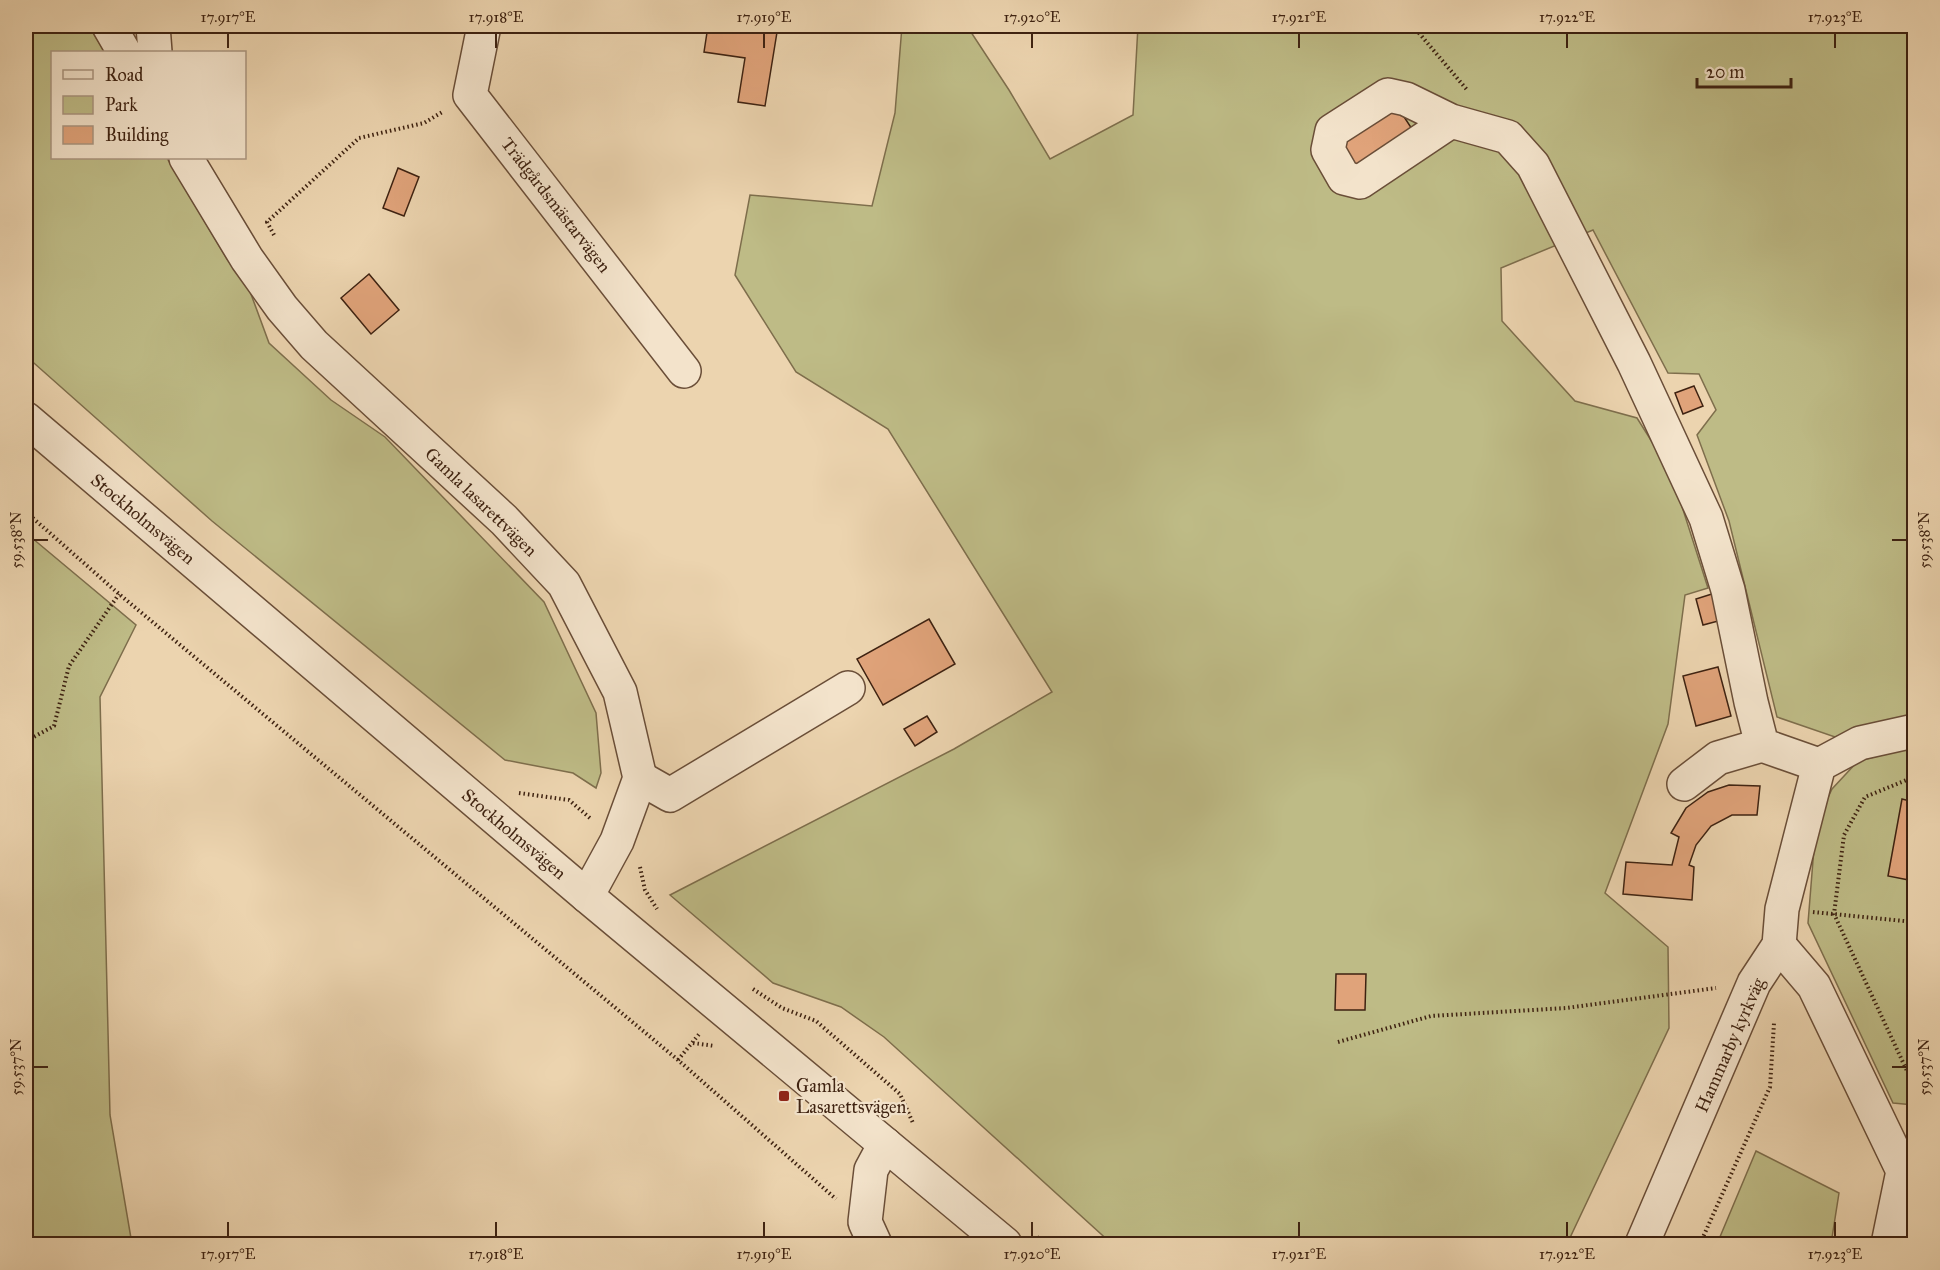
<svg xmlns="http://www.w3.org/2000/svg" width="1940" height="1270" font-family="'IM FELL Great Primer',serif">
	<rect width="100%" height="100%" fill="#ecd4af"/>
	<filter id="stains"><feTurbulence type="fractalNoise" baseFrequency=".00333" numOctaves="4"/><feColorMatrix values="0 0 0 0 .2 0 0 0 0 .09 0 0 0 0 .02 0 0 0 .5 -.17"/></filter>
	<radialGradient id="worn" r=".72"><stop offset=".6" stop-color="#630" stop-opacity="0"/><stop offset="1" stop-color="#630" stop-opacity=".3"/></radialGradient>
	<!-- green -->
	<g fill="#bebb86" stroke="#7e6e4c" stroke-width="1.5">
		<path d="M26 26H89L105 52H52V158H167L227 259 248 286 269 343 331 400 385 437 544 602 596 713 601 773 596 788 573 773 505 760 212 521 26 356Z"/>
		<path d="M902 26H967L1009 90 1050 159 1133 115 1138 26H1914V716L1835 737 1777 717 1729 521 1697 435 1716 410 1699 374 1668 373 1593 230 1501 268 1502 321 1575 401 1637 418 1671 472 1708 588 1685 595 1668 724 1605 893 1668 947 1669 1028 1567 1244H1112L884 1037 841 1007 773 983 670 895 954 749 1052 692 888 429 796 372 735 275 750 195 872 206 895 113Z"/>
		<path d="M26 533 136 625 100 697 110 1115 132 1244H26Z"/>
		<path d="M1914 747V1105L1893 1103 1808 923 1816 823 1832 789 1858 761Z"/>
		<path d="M1756 1151 1839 1193 1831 1244H1717Z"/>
	</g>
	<!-- building -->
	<g fill="#e0a37a" stroke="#3e2211" stroke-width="1.5">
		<path d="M708 26H778L765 106 738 102 745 58 704 52Z"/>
		<path d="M1397 106 1412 129 1353 168 1338 144Z"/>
		<path d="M398 168 419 177 404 216 383 208Z"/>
		<path d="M369 274 399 310 371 334 341 298Z"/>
		<path d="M1694 386 1703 406 1683 414 1675 393Z"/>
		<path d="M1715 593 1722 620 1703 625 1696 599Z"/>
		<path d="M929 619 955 664 883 705 857 659Z"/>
		<path d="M1718 667 1731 716 1696 726 1683 676Z"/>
		<path d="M927 716 937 732 915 746 904 729Z"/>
		<path d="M1729 785 1760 786 1757 815H1732L1711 826 1696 845 1689 865 1694 867 1692 900 1623 894 1626 862 1672 865 1679 837 1671 833 1686 808 1708 792Z"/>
		<path d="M1902 799 1914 802V881L1888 876Z"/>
		<path d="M1336 974H1366L1365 1010H1335Z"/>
	</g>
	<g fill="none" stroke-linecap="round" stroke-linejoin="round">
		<defs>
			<g id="minor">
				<path d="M109 26 124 52"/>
				<path d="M153 26 155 52"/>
				<path d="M484 26 470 95 684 371"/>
				<path d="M1451 121 1360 182 1344 178 1328 150 1332 131 1388 95 1406 99 1451 121 1508 137 1533 165 1634 363 1706 518 1728 590 1751 702 1762 745 1819 765"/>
				<path d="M186 158 247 259 282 308 314 345 504 520 564 584 620 692 640 778 617 841 587 896"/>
				<path d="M26 419 587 896 1005 1244"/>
				<path d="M640 778 670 795 848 688"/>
				<path d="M1684 784 1718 758 1762 745"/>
				<path d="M1779 945 1814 986 1903 1171 1888 1244"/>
				<path d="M875 1244 865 1222 871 1170 885 1144"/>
				<path d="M1642 1244 1754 983 1779 945 1782 909 1819 765 1860 743 1914 731"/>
			</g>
		</defs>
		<!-- minor casing -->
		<use href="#minor" stroke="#6a4e38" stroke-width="36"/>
		<!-- path -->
		<g stroke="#3e2211" stroke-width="4" stroke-dasharray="1.5 3" stroke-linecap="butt">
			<path d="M1413 26 1468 91"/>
			<path d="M274 235 267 222 359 138 424 123 444 111"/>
			<path d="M26 512 119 594 678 1060 836 1199"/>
			<path d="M26 740H28L54 726 69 666 119 594"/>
			<path d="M1914 777 1865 797 1844 835 1834 914 1914 1086"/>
			<path d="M519 793 569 800 591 819"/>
			<path d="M640 867 645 890 657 909"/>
			<path d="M1813 912 1914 922"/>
			<path d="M753 989 782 1008 816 1021 900 1094 913 1123"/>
			<path d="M1338 1042 1431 1016 1566 1008 1716 988"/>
			<path d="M693 1043 715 1046"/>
			<path d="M678 1060 700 1033"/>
			<path d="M1037 1237 1046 1244"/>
			<path d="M1700 1244 1770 1087 1774 1023"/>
		</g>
		<!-- minor -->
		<use href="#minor" stroke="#f3e3cb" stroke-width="33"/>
	</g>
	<!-- ticks -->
	<path fill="none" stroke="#3e2211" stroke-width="2" d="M228 33V48M496 33V48M764 33V48M1032 33V48M1299 33V48M1567 33V48M1835 33V48M33 540H48M1892 540H1907M33 1067H48M1892 1067H1907M228 1222V1237M496 1222V1237M764 1222V1237M1032 1222V1237M1299 1222V1237M1567 1222V1237M1835 1222V1237"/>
	<!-- markers -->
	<rect fill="#8f2418" stroke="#f3e3cb" stroke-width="2" x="778" y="1090" width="12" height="12" rx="3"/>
	<g text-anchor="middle" stroke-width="4.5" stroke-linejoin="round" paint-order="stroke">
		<!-- street labels -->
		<g font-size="18" fill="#3e2211" stroke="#f3e3cb">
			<text transform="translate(556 205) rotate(52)" y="6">Trädgårdsmästarvägen</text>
			<text transform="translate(481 502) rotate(44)" y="6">Gamla lasarettvägen</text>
			<text transform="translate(143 519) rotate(40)" y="6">Stockholmsvägen</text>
			<text transform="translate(514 834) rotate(40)" y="6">Stockholmsvägen</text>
			<text transform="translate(1730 1045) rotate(-66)" y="6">Hammarby kyrkväg</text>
		</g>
		<!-- poi labels -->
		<g font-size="18" fill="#3e2211" stroke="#f3e3cb" text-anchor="start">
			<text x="796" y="1092">Gamla<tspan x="796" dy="21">Lasarettsvägen</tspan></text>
		</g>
	</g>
	<!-- margin -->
	<rect width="1940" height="1270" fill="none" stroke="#ecd4af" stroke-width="66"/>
	<!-- legend -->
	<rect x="51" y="51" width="195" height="108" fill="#f3e3cb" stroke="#ab9681" stroke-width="1.5"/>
	<rect x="63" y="70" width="30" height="9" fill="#f3e3cb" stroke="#ab9681" stroke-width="1.5"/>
	<text x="105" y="81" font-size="18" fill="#3e2211">Road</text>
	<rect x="63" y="96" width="30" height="18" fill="#bebb86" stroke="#ab9681" stroke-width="1.5"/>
	<text x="105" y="111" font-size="18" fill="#3e2211">Park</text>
	<rect x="63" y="126" width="30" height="18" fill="#e0a37a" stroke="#ab9681" stroke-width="1.5"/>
	<text x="105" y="141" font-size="18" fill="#3e2211">Building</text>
	<!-- scale -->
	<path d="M1697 78v9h94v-9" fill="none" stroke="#3e2211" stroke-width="3"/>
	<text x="1706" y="78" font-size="18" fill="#3e2211" stroke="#f3e3cb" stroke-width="4.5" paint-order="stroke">20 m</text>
	<rect x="33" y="33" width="1874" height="1204" fill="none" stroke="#3e2211" stroke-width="2"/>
	<g font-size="15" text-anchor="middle" fill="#3e2211">
		<text x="228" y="22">17.917°E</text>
		<text x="496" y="22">17.918°E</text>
		<text x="764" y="22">17.919°E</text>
		<text x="1032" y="22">17.920°E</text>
		<text x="1299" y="22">17.921°E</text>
		<text x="1567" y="22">17.922°E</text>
		<text x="1835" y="22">17.923°E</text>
		<text transform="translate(16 540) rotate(-90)" y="5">59.538°N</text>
		<text transform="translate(1924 540) rotate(-90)" y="5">59.538°N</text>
		<text transform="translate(16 1067) rotate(-90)" y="5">59.537°N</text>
		<text transform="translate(1924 1067) rotate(-90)" y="5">59.537°N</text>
		<text x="228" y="1259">17.917°E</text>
		<text x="496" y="1259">17.918°E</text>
		<text x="764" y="1259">17.919°E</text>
		<text x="1032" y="1259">17.920°E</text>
		<text x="1299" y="1259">17.921°E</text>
		<text x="1567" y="1259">17.922°E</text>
		<text x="1835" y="1259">17.923°E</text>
	</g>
	<rect width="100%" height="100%" filter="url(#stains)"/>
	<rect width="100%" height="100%" fill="url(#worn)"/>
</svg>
